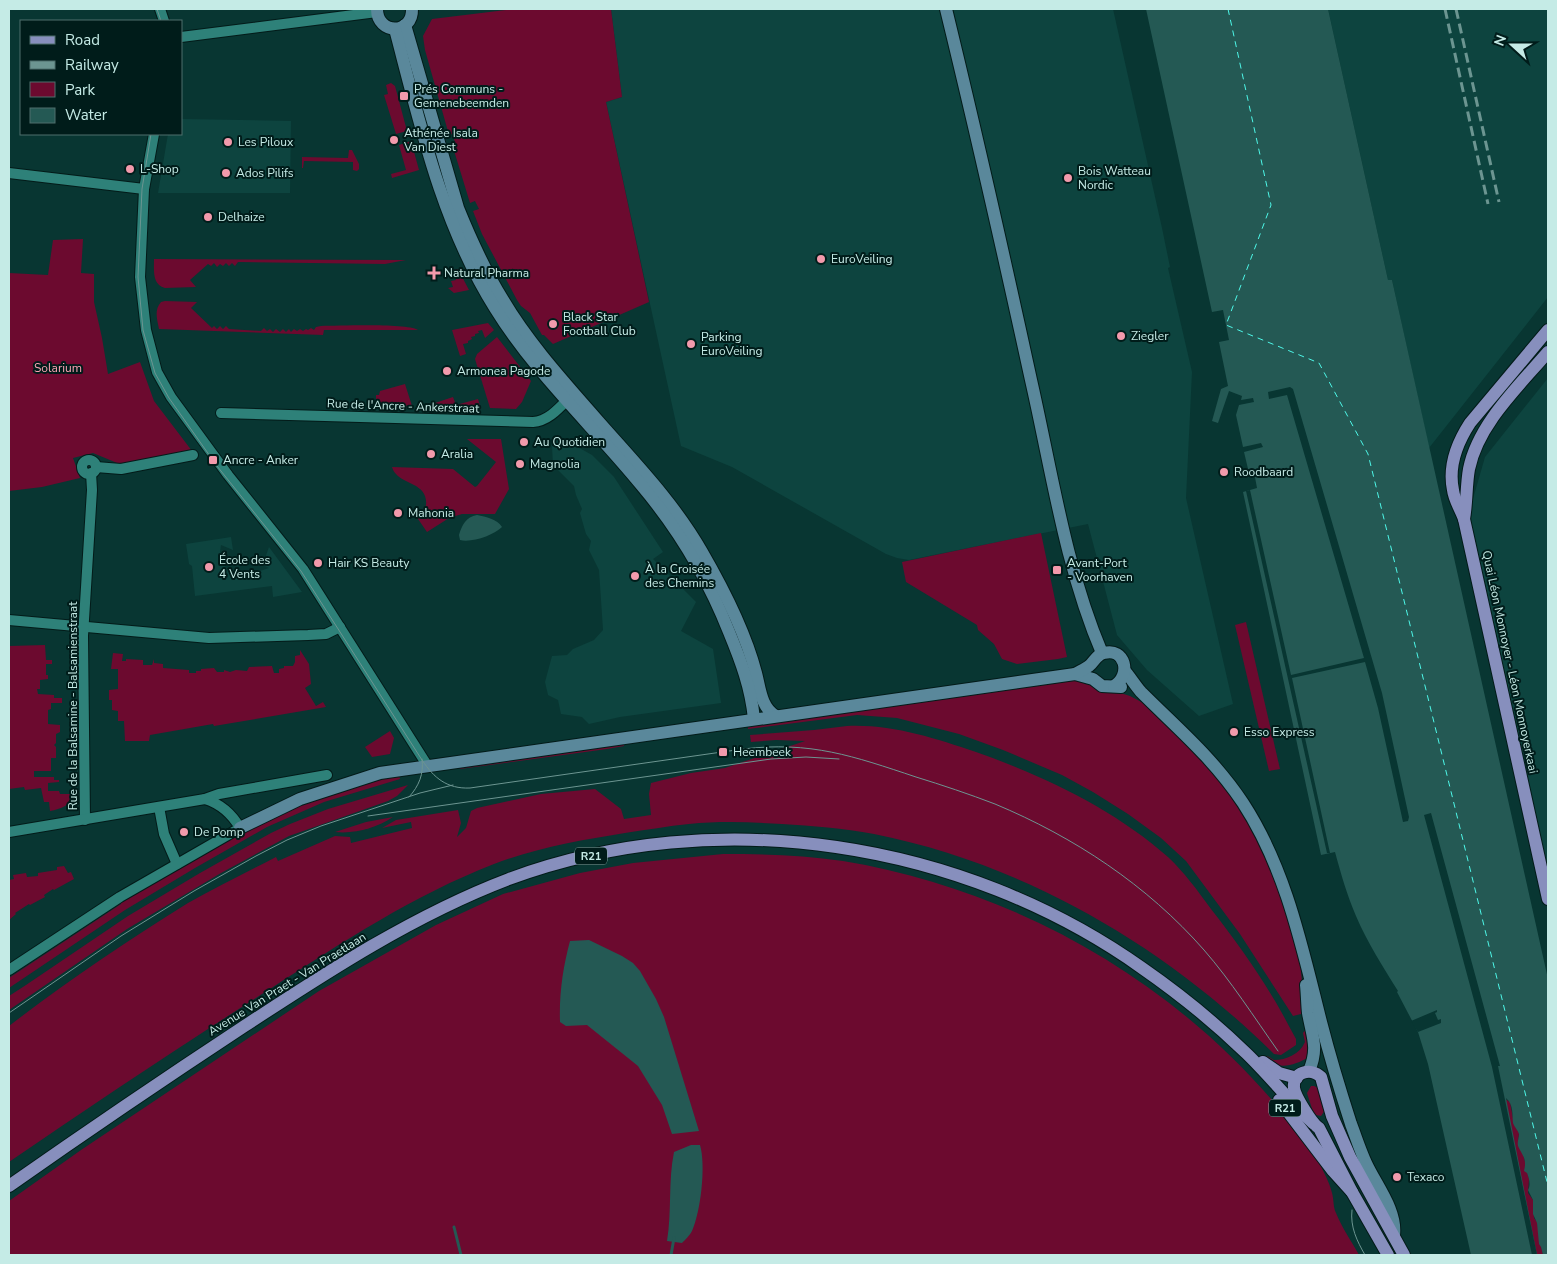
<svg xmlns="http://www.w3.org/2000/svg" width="1557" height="1264" font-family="'Nunito Sans',sans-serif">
	<rect width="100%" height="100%" fill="#083632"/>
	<!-- built -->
	<g fill="#0d443f">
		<path d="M611 9H1113L1162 228 1170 267 1168 268 1192 372 1186 498 1233 704 1199 716 1147 670 1117 635 1088 524 909 560 897 558 886 554 732 467 681 446 606 102 622 97Z"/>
		<path d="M1328 9H1548V297L1429 448 1392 280H1388Z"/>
		<path d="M181 119 291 121 290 193H158L168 134H181Z"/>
		<path d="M1548 378V882L1467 520 1485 457Z"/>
		<path d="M558 436 592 455 614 477 663 552 653 559 696 602 681 631 713 649 721 703 620 717 589 724 582 717 561 714 558 700 548 695 545 682 552 656 567 655 573 649 594 640 603 630 599 570 589 550 591 541 586 534 580 513 582 509 576 495 574 486 553 465 552 447Z"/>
		<path d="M231 537 233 550 221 545 220 552 224 565 230 572 240 578 243 572H257L269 568 265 566 266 562 264 561 269 547 302 592 273 597 272 586 195 596 192 566 189 564 186 544Z"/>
	</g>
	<!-- green -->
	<g fill="#6c0a2f">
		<path d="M515 9H611L622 97 606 102 649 302 553 344 544 335H542L530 313 521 306 517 300 482 234 473 211 479 209 475 201 470 203 452 144 455 142 452 134 449 135 425 50 423 36 432 19Z"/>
		<path d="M391 83 395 86 407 131 396 134 384 95 388 94 386 85Z"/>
		<path d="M411 141 419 170 392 178 391 174 406 170 399 145Z"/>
		<path d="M349 150H352L359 164V169L357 171 353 170V162L304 161 303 168H302V157L348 158Z"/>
		<path d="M83 239 81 273 94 274V302L102 338 108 374 140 362 154 401 192 451 122 465 93 453 73 458 80 478 42 487 9 491V273L48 275 53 240Z"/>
		<path d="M154 259 406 260 385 264 238 262 235 266 232 263 229 266 226 263 223 266 220 264 217 267 214 263 211 266 208 264 190 280 196 287 165 288C152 285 154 270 154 259Z"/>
		<path d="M458 269 469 290 454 293 448 288 453 287 451 281 456 280 453 270Z"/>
		<path d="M165 301 197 302 191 308 212 328 214 326 217 329 220 326 223 329 226 326 229 329 261 331 264 328 267 331 270 329 273 332 276 329 280 332 283 329 286 332 289 329 291 332 294 329 297 331 300 329 303 331 306 329 308 330 311 328 314 330 316 327 321 326C339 326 406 323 418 330H324L323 335 159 329C157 319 154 310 161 302Z"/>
		<path d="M488 323 494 330 485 338 482 330 478 331 479 333 475 334V336L471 337 472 339 468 341V343L463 344 466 354 460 356 452 330Z"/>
		<path d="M497 337 531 381 522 402 516 409 490 408 475 359 477 354Z"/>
		<path d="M405 384 412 406 376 405V395H379L380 391Z"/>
		<path d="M453 397 456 405 478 399 481 409 433 407 432 404Z"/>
		<path d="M467 439H501L509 489 495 514H462L449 518 427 532 416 516 425 510C432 484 405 485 396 474 394 472 393 470 392 467L453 469 475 487 477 486 496 462Z"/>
		<path d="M1041 533 1067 657 1058 659 1017 664 1002 659 994 644 978 630 977 625 906 582 902 562Z"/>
		<path d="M1246 622 1280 769 1269 771 1235 625Z"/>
		<path d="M45 645 46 660H52V664H46V675H48V679L40 680V689H37L38 694 54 695V698H62V703H51V709L48 710V724L60 725V732L56 734V743L54 745 56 747V758H51V771H34V777H54V780H59V782L48 783V791H59L60 794H74C71 805 61 809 50 811L49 802H44L41 788 25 790 24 787 9 789V646Z"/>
		<path d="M300 650 309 664 311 684 305 688 316 706 323 702 326 707 214 726 213 724 150 735 149 741H125L124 721H118V711L112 710V700H109V690L118 689V669H111L113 653 123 654 122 661H126V659L143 660V665H152L154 659V663L163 664V668L189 670V673H196V671H201V669L214 668 217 672H224V670L230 672 236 670 247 671 249 667 272 666 274 673H279V669L284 668V666H293L295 662V656L300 655Z"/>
		<path d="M1077 679 1130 696 1149 706 1175 730 1228 790 1260 843 1280 889 1300 961 1305 1013 1293 1016 1240 934 1186 861 1161 838 1128 814 1093 792 1062 775 1003 750 959 734 897 718 857 715 748 729V726Z"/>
		<path d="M847 726C892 724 934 738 976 752 1044 776 1114 809 1168 857 1184 872 1198 891 1211 909 1233 937 1254 966 1272 996 1281 1010 1288 1025 1296 1039V1045L1281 1055 1274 1054C1165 946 1025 864 874 834 843 828 812 826 782 824 751 822 719 821 689 824 668 826 646 830 625 833 581 840 536 848 494 864 414 895 341 943 270 989 182 1045 95 1103 9 1162V1026C66 982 127 941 188 903 217 887 247 872 276 857L278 861 335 836 350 837 351 843 412 828 411 822 382 828 396 820 458 810 461 823 457 837 466 828 471 811 477 808 541 794 595 789 621 809 624 819 651 815 649 794 651 783 691 773 725 768 805 741 776 740 751 742 750 735 814 730Z"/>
		<path d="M390 731 394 738 390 754 372 757 365 747Z"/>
		<path d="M624 743V746L607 749 460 769 459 766Z"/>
		<path d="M399 775 400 779 324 802 267 827 195 868 125 910 9 988V978L121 904 119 900 258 824 301 805 375 781Z"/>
		<path d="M408 785 397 796 388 801 289 836 221 873 127 929 9 1010V996L26 985 128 916 200 873 271 833 290 824 328 809Z"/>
		<path d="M393 817C376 828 356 834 335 832L366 822Z"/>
		<path d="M723 854C763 854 803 855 843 861 1029 892 1202 996 1311 1150 1318 1160 1330 1182 1332 1193 1334 1200 1333 1207 1336 1213 1342 1228 1352 1242 1359 1255H9V1201L81 1150 319 991 436 925 503 894 580 873 633 863Z"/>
		<path d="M64 866 68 873 71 872 74 879 54 890 53 889 44 895 45 897 30 905 29 904 15 913 16 914 9 920V880L14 879 13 875 26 873 27 877 38 876V873L57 870V867Z"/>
		<path d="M1306 1029 1311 1047 1307 1058C1301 1062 1286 1068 1278 1065 1274 1064 1270 1060 1267 1058V1056L1274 1060C1286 1060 1300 1054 1305 1042L1303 1033Z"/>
		<path d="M1311 1086H1314L1318 1088 1325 1110 1321 1116 1316 1115 1313 1112 1307 1093Z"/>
		<path d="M1505 1099 1510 1102 1514 1124 1519 1133 1518 1145 1523 1153 1529 1179 1528 1193 1533 1200 1534 1218 1537 1222 1543 1255H1537Z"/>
	</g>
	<!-- water -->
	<g fill="#245954">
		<path d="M1146 9H1328L1388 280H1392L1548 979V1255H1543L1541 1247 1539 1244 1537 1223 1533 1214V1200L1528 1190C1531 1185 1529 1178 1527 1173L1524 1171C1527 1158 1523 1157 1518 1146 1517 1142 1519 1138 1519 1134 1518 1130 1514 1127 1513 1123 1512 1115 1514 1105 1506 1098L1537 1255H1471L1428 1064 1418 1032 1397 992 1398 991C1383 967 1367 942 1356 916 1347 895 1341 874 1335 852L1321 855 1243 492 1257 488 1254 472 1249 473 1244 452 1263 447 1261 443 1243 447 1236 415 1239 405 1254 402 1253 398 1241 400 1242 396 1229 391 1218 423 1212 421 1221 389 1228 386 1219 342 1229 340 1223 310 1212 312Z"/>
		<path d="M477 515C486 517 497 519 502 527 494 535 472 543 460 540L459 535C462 525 466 517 477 515Z"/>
		<path d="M589 940 622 956 633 963 640 971 656 999 664 1017 699 1131 672 1134 662 1105 638 1066 587 1025 566 1026 560 1022C559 994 563 967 570 941Z"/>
		<path d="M691 1145H700C706 1165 701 1211 692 1231 690 1235 685 1240 682 1243L667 1241C672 1212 668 1181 674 1152Z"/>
	</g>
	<!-- pier -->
	<g fill="#083632">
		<path d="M1290 387 1293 389 1382 693 1409 817 1408 821 1403 822 1378 708 1365 662 1292 678 1330 853H1327L1246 491 1250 490 1291 675 1364 658 1287 395 1269 399 1268 392Z"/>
		<path d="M1431 813 1500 1066H1498L1537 1255H1532L1492 1067 1424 815Z"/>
		<path d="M1437 1010V1012L1435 1013 1438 1020 1441 1019V1023L1418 1032 1411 1021Z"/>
	</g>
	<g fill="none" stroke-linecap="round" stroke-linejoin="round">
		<!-- stream -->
		<g stroke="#245954" stroke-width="3">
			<path d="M454 1227 461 1255"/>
			<path d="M671 1255 674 1238"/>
		</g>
		<!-- ferry -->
		<path stroke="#4ef8e9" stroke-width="1" stroke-dasharray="6 5" stroke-linecap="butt" d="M1228 9 1271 205 1226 325 1319 363 1368 454 1548 1186"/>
		<defs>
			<g id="street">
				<path d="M160 9 164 21"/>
				<path d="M181 37 377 12"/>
				<path d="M154 134 144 189 140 277 146 330 157 372 171 397 228 475 303 569 427 765"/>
				<path d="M9 173 144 189"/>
				<path d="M221 413 533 422C549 421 560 407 571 396"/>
				<circle cx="89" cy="467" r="7"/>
				<path d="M96 467 121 469 193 455"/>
				<path d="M9 620 209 638 308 635 326 634 340 627"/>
				<path d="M159 807 164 834 177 864"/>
				<path d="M85 820 83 636 92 490 91 473"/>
				<path d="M9 832 205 799 219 794 327 775"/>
				<path d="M9 970 120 897 240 828C232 814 221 804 205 799"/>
			</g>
			<g id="secondary">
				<path d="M377 9C377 35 413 35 412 9"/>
				<path d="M946 9C976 132 1004 256 1031 380 1052 472 1065 566 1102 653"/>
				<path d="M405 25 458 208C471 240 485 271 503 300 529 344 565 383 599 422 636 464 674 503 702 552 724 590 745 631 756 673 760 688 761 708 776 716"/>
				<path d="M395 29C420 124 442 224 495 308 535 373 594 427 642 486 679 530 708 579 729 632 741 661 751 688 754 719"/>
				<path d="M1125 671C1130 677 1135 685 1141 692 1178 729 1213 758 1243 803 1286 869 1302 947 1321 1022 1330 1057 1340 1090 1351 1124 1356 1137 1360 1150 1366 1163 1376 1185 1397 1210 1394 1235"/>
				<path d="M1075 674 1093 679 1102 686 1121 687"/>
				<path d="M240 828 300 799 380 773 1075 674C1080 671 1085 669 1089 666 1095 661 1096 655 1104 653 1125 647 1132 675 1114 686"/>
				<path d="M1306 985C1307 994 1307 1004 1308 1013 1312 1036 1319 1048 1309 1071"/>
			</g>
			<g id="primary">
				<path d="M1548 330 1470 423C1457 443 1448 466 1453 490 1454 500 1461 510 1464 519L1548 899"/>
				<path d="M1464 519C1467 503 1466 486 1469 469 1478 424 1519 386 1548 352"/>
				<path d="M1263 1062 1279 1073 1297 1078"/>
				<path d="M1279 1100 1333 1171 1352 1192 1388 1255"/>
				<path d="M9 1186C86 1132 164 1079 243 1027 327 972 414 915 509 879 717 802 963 841 1142 968 1178 993 1214 1022 1246 1053 1269 1075 1289 1101 1313 1123"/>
				<path d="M1352 1192 1319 1128C1312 1124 1295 1096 1294 1088 1292 1072 1311 1067 1321 1077L1332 1116 1350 1157 1404 1255"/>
			</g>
		</defs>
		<!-- street casing -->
		<use href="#street" stroke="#031b19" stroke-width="12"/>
		<!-- secondary casing -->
		<use href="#secondary" stroke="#031b19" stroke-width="14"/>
		<!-- primary casing -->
		<use href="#primary" stroke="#031b19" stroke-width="14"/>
		<!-- street -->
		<use href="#street" stroke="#2e8179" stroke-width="10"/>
		<!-- secondary -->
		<use href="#secondary" stroke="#5a889b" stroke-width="12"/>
		<!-- primary -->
		<use href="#primary" stroke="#878fbd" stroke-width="12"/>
		<!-- tram -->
		<g stroke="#6c9591" stroke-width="1">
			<path d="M157 9 161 21"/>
			<path d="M151 134 142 189 138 277 143 330 155 373 169 398 217 466 301 571 422 760C434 778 447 789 470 788L743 749C811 741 853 756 916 777 942 785 969 794 995 804 1074 837 1147 885 1204 950 1231 981 1254 1017 1278 1051"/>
			<path d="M409 797C419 786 424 774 422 759"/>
			<path d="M368 816 771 759 806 757 839 759"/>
			<path d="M9 1013 121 936 194 891 256 856 287 840 321 826 420 793 453 785"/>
			<path d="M1352 1210C1350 1227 1357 1241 1365 1255"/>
		</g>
		<!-- rail -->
		<g stroke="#6c9591" stroke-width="3" stroke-dasharray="10 5" stroke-linecap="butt">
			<path d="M1445 9 1488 204"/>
			<path d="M1456 9 1499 202"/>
		</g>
	</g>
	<!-- markers -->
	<g fill="#f29aac" stroke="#001c1a" stroke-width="2">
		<rect x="399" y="91" width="10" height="10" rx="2.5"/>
		<circle cx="394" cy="140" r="5"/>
		<circle cx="228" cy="142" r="5"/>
		<circle cx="130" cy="169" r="5"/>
		<circle cx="226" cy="173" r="5"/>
		<circle cx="1068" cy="178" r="5"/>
		<circle cx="208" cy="217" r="5"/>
		<circle cx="821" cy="259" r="5"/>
		<path d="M431.5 265.5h5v5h5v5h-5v5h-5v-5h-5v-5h5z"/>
		<circle cx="553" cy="324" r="5"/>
		<circle cx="1121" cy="336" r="5"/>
		<circle cx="691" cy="344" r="5"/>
		<circle cx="447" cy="371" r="5"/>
		<circle cx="524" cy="442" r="5"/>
		<circle cx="431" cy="454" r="5"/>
		<rect x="208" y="455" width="10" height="10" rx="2.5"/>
		<circle cx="520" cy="464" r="5"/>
		<circle cx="1224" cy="472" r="5"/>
		<circle cx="398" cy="513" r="5"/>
		<circle cx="318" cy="563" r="5"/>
		<circle cx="209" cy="567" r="5"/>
		<rect x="1052" y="565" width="10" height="10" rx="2.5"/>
		<circle cx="635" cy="576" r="5"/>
		<circle cx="1234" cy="732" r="5"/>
		<rect x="718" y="747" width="10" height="10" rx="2.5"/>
		<circle cx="184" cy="832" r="5"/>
		<circle cx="1397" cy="1177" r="5"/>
	</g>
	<g text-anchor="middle" stroke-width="4" stroke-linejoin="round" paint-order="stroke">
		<!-- shield labels -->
		<g fill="#001c1a" stroke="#8aada9" stroke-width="1">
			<rect x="575" y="847.5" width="32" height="17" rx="4"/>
			<rect x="1269" y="1099.5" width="32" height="17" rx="4"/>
		</g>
		<g font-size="11" font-weight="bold" fill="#c5ebe6">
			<text x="591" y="860">R21</text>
			<text x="1285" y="1112">R21</text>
		</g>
		<!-- poi labels -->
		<g font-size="12" fill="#c5ebe6" stroke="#001c1a" text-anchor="start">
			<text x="414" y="93">Prés Communs -<tspan x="414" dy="14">Gemenebeemden</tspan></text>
			<text x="404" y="137">Athénée Isala<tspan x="404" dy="14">Van Diest</tspan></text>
			<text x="238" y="146">Les Piloux</text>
			<text x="140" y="173">L-Shop</text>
			<text x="1078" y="175">Bois Watteau<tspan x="1078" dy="14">Nordic</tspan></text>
			<text x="236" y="177">Ados Pilifs</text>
			<text x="218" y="221">Delhaize</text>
			<text x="831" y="263">EuroVeiling</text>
			<text x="444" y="277">Natural Pharma</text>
			<text x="563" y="321">Black Star<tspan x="563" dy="14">Football Club</tspan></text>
			<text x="1131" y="340">Ziegler</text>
			<text x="701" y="341">Parking<tspan x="701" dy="14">EuroVeiling</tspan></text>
			<text x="457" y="375">Armonea Pagode</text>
			<text x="534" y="446">Au Quotidien</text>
			<text x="441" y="458">Aralia</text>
			<text x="223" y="464">Ancre - Anker</text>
			<text x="530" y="468">Magnolia</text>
			<text x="1234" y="476">Roodbaard</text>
			<text x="408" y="517">Mahonia</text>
			<text x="219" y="564">École des<tspan x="219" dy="14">4 Vents</tspan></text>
			<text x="328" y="567">Hair KS Beauty</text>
			<text x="1067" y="567">Avant-Port<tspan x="1067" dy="14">- Voorhaven</tspan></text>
			<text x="645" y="573">À la Croisée<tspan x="645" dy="14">des Chemins</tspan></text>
			<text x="1244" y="736">Esso Express</text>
			<text x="733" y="756">Heembeek</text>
			<text x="194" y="836">De Pomp</text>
			<text x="1407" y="1181">Texaco</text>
		</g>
		<!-- park labels -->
		<g font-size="12" fill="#faa4b5" stroke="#001c1a">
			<text x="58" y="372">Solarium</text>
		</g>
		<!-- street labels -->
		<g font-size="12" fill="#c5ebe6" stroke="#001c1a">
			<text transform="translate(403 406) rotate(2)" y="4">Rue de l'Ancre - Ankerstraat</text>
			<text transform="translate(1510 662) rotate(78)" y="4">Quai Léon Monnoyer - Léon Monnoyerkaai</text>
			<text transform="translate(73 706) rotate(-90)" y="4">Rue de la Balsamine - Balsamienstraat</text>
			<text transform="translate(287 984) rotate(-32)" y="4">Avenue Van Praet - Van Praetlaan</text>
		</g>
	</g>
	<!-- border -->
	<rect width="1557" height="1264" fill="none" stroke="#c5ebe6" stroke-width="20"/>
	<!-- legend -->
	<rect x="20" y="20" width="162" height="115" fill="#001c1a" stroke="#4f6f6c"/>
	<rect x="30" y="36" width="25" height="8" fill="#878fbd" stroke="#4f6f6c"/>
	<text x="65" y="45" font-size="15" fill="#c5ebe6">Road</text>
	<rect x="30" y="61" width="25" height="8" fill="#6c9591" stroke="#4f6f6c"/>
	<text x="65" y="70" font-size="15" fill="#c5ebe6">Railway</text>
	<rect x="30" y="82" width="25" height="15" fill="#6c0a2f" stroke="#4f6f6c"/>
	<text x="65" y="95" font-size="15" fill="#c5ebe6">Park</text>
	<rect x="30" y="108" width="25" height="15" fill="#245954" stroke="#4f6f6c"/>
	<text x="65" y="120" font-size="15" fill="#c5ebe6">Water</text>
	<!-- north arrow -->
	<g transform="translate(1512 45) rotate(291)" stroke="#001c1a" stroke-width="4" paint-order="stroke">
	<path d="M0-4L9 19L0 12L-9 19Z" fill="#c5ebe6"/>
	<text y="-8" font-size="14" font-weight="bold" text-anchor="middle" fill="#c5ebe6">N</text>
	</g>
</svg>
